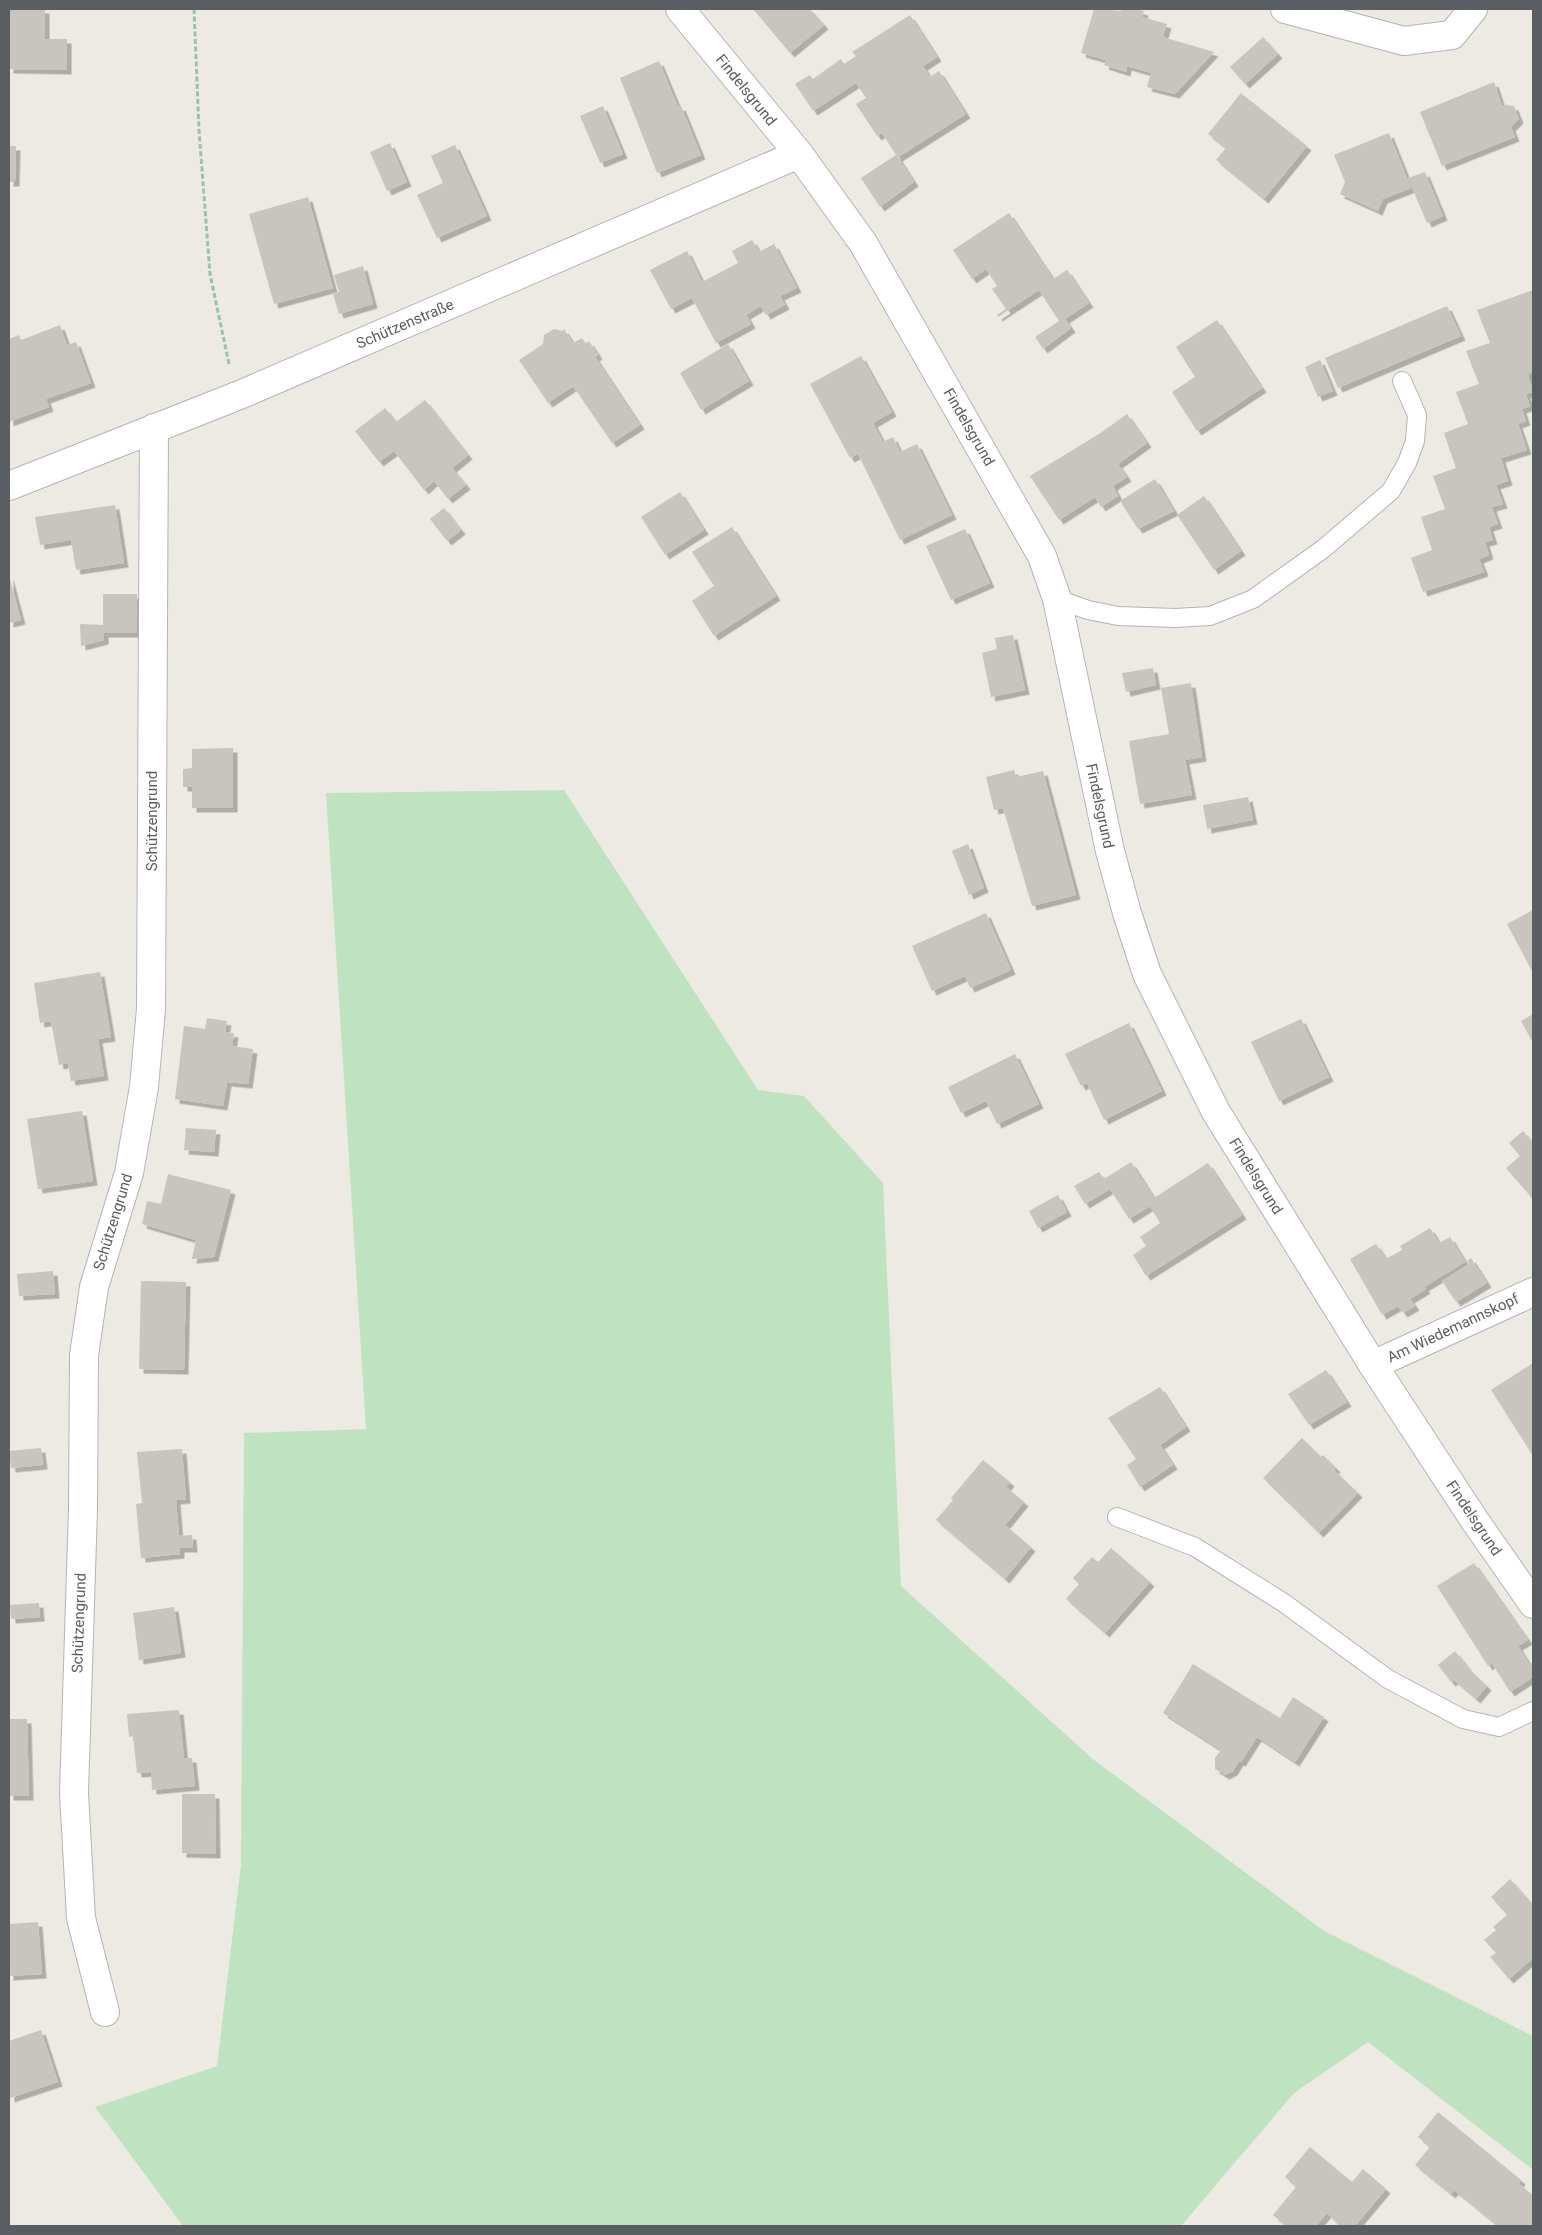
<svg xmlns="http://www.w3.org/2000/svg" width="1542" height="2235" font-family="Roboto,sans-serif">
	<defs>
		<filter id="shadow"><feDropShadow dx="4.5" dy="4.5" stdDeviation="0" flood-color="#0004"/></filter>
	</defs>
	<rect width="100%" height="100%" fill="#eceae2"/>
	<!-- green -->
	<path fill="#bfe3c0" d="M564 790 758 1090 804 1096 883 1183 901 1586 1094 1760 1324 1931 1533 2036V2170L1368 2042 1294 2093 1181 2226H183L95 2107 217 2066 241 1864 244 1433 366 1429 326 793Z"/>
	<!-- building -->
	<g fill="#c8c4bf" filter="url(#shadow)">
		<path d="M9 9H45V39H67V70L9 69Z"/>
		<path d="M753 9H810L824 25 790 53Z"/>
		<path d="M1094 9 1121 11V9H1135L1144 11 1142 17 1167 24 1163 37 1214 52 1175 94 1147 87 1151 73 1127 66 1126 72 1104 65 1106 60 1081 53Z"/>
		<path d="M910 15 937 57 923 66 930 77 939 71 966 114 898 157 914 182 880 207 861 178 896 155 882 133 877 136 856 104 866 98 856 83 813 111 795 84 810 75 813 79 841 59 844 64 856 56 852 52Z"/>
		<path d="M1263 37 1278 54 1245 84 1230 67Z"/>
		<path d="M659 61 678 107 681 106 701 155 657 173 620 78Z"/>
		<path d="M1494 82 1502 106 1506 105 1514 106 1519 119 1511 127 1515 137 1442 166 1420 112Z"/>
		<path d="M1241 93 1307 146 1264 199 1216 160 1226 148 1208 134Z"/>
		<path d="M603 106 623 154 600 163 580 116Z"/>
		<path d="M1389 133 1411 188 1383 199 1378 211 1340 194 1345 182 1334 155Z"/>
		<path d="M390 143 407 182 387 191 370 152Z"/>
		<path d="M455 145 487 216 437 238 417 195 443 183 431 156Z"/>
		<path d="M9 146H16L15 182H9Z"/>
		<path d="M1425 172 1443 216 1427 223 1408 178Z"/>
		<path d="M308 197 333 288 274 304 249 214Z"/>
		<path d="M1009 213 1053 279 1067 270 1089 303 1065 319 1071 328 1043 349 1035 337 1059 321 1039 290 998 317 997 315 1006 309 992 289 997 286 986 269 972 279 953 250Z"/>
		<path d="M752 240 759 252 774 244 797 288 780 296 785 305 766 315 761 306 746 315 751 324 716 343 692 298 671 309 650 270 687 251 702 282 738 263 732 251Z"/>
		<path d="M363 266 373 304 339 314 333 294 339 292 334 275Z"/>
		<path d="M1533 290V372L1528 374 1533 392 1526 394 1530 406 1522 409 1526 421 1518 424 1527 450 1501 458 1508 481 1496 485 1503 504 1492 507 1498 524 1489 527 1493 540 1485 542 1489 555 1479 559 1484 572 1423 592 1411 558 1432 550 1421 517 1445 509 1433 476 1456 468 1444 433 1468 424 1456 392 1479 384 1466 351 1490 343 1477 310Z"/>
		<path d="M1447 306 1461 336 1338 388 1325 358Z"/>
		<path d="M1217 320 1262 388 1197 431 1172 392 1195 377 1176 347Z"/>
		<path d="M60 325 67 345 76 342 91 383 46 399 49 407 9 422V339L19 335 21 340Z"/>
		<path d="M554 329 562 331 564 329 573 343 582 338 586 344 589 341 598 355 595 357 640 425 612 443 573 386 548 403 519 360 543 344 544 335Z"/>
		<path d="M728 344 749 381 701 410 680 373Z"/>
		<path d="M861 356 892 412 873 423 883 442 893 437 900 452 917 444 952 515 900 540 858 454 850 458 810 384Z"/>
		<path d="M1320 360 1333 391 1318 397 1305 367Z"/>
		<path d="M425 400 468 455 452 468 466 485 448 499 434 481 424 490 394 451 379 462 355 431 385 408 396 422Z"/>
		<path d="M1127 414 1147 443 1118 464 1127 477 1113 486 1118 496 1101 507 1095 497 1059 520 1030 476 1099 434Z"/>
		<path d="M1155 479 1174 511 1138 529 1120 501Z"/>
		<path d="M680 492 704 530 665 555 641 517Z"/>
		<path d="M1204 496 1241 551 1214 570 1177 515Z"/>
		<path d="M115 505 124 563 76 570 71 540 40 545 35 517Z"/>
		<path d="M444 508 461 530 447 541 430 519Z"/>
		<path d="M732 527 776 596 714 636 692 601 714 586 692 552Z"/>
		<path d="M965 529 990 583 951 600 926 546Z"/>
		<path d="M9 575 21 620 9 623Z"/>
		<path d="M103 594H137V633H104V640L81 646 80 624 103 625Z"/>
		<path d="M1013 635 1025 690 991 697 982 653 997 649 995 638Z"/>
		<path d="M1153 668 1156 685 1126 692 1122 673Z"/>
		<path d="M1191 683 1202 757 1185 760 1192 795 1140 804 1129 741 1169 734 1161 688Z"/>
		<path d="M233 748V808H192V787H183V769L192 768V749Z"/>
		<path d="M1014 770 1016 777 1043 771 1076 895 1032 906 1003 808 994 810 986 777Z"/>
		<path d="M1248 797 1253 820 1207 829 1203 805Z"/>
		<path d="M968 844 984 888 969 895 952 851Z"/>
		<path d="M1533 910V973L1507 924Z"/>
		<path d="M986 913 1011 970 970 988 965 976 932 991 912 946Z"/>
		<path d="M100 972 111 1037 98 1039 104 1076 71 1081 68 1063 59 1065 51 1021 40 1023 34 983Z"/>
		<path d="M1533 1014V1043L1521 1021Z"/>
		<path d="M207 1018 227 1021 225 1032 234 1033 232 1046 253 1049 248 1084 227 1082 223 1106 175 1099 184 1026 205 1029Z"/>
		<path d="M1301 1019 1329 1077 1279 1101 1251 1042Z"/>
		<path d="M1129 1023 1162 1091 1104 1120 1087 1083 1081 1086 1065 1054Z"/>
		<path d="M1015 1054 1039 1104 997 1124 986 1101 961 1113 948 1087Z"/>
		<path d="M82 1111 93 1181 38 1189 27 1119Z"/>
		<path d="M186 1128 216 1130 214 1152 184 1150Z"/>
		<path d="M1523 1131 1533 1143V1199L1506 1168 1520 1156 1509 1143Z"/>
		<path d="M1131 1162 1154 1198 1208 1163 1242 1215 1146 1276 1133 1255 1146 1246 1140 1237 1160 1223 1150 1206 1129 1219 1110 1189 1085 1204 1074 1186 1099 1172 1104 1179Z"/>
		<path d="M168 1174 231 1190 214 1257 192 1259 196 1240 142 1224 147 1201 161 1204Z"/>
		<path d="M1058 1195 1067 1212 1038 1228 1029 1211Z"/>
		<path d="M1430 1228 1439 1243 1450 1237 1465 1262 1424 1287 1426 1289 1410 1299 1415 1306 1403 1313 1398 1306 1382 1315 1350 1259 1376 1244 1386 1259 1402 1250 1400 1246Z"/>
		<path d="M1471 1258 1487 1283 1456 1302 1442 1281 1469 1264 1467 1261Z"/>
		<path d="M53 1271 55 1294 19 1296 17 1274Z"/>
		<path d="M141 1281 186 1282 184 1370 139 1369Z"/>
		<path d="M1533 1363V1456L1491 1390Z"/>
		<path d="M1326 1370 1347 1402 1309 1425 1288 1394Z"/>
		<path d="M1160 1387 1186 1427 1160 1445 1173 1465 1140 1487 1127 1465 1136 1459 1108 1418Z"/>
		<path d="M1302 1438 1321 1457 1323 1455 1336 1468 1334 1470 1358 1493 1319 1533 1263 1478Z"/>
		<path d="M41 1448 43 1465 11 1468 9 1451Z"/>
		<path d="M182 1449 186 1499 176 1500 179 1536 192 1535 193 1548H180V1554L141 1558 136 1504 142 1503 137 1452Z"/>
		<path d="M983 1460 1010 1482 1006 1487 1024 1502 1005 1525 1031 1547 1005 1579 936 1520 953 1500 951 1498Z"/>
		<path d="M1111 1548 1150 1582 1105 1633 1066 1599 1079 1584 1073 1578 1092 1557 1098 1562Z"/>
		<path d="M1474 1563 1528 1640 1518 1646 1533 1670V1677L1510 1692 1492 1663 1488 1666 1437 1586Z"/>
		<path d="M39 1603 40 1617 11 1619 10 1605Z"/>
		<path d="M174 1607 181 1653 139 1660 133 1613Z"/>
		<path d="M1455 1651 1469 1669 1487 1686 1476 1699 1454 1680 1451 1682 1438 1665Z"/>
		<path d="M1193 1664 1280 1718 1293 1697 1324 1717 1295 1762 1257 1737 1241 1762 1239 1761 1233 1771 1225 1775 1215 1769V1758L1221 1750 1163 1713Z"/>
		<path d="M179 1710 184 1758H192L195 1786 152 1790 151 1772 137 1773 133 1736 129 1737 127 1714Z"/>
		<path d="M9 1719H27L29 1796H9Z"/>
		<path d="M182 1794H215L216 1854 182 1853Z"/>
		<path d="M1510 1879 1533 1905V1958L1509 1979 1490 1957 1496 1953 1484 1940 1496 1930 1493 1927 1507 1915 1491 1897Z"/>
		<path d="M38 1922 42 1974 9 1976V1924Z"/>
		<path d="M41 2030 58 2082 10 2098 9 2041Z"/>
		<path d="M1438 2112 1521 2180 1519 2184 1533 2195V2226H1498L1454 2190 1451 2194 1415 2165 1430 2147 1418 2137Z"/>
		<path d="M1310 2147 1352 2182 1363 2169 1386 2189 1355 2226H1340L1327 2213 1316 2226H1286L1273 2215 1296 2187 1285 2177Z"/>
	</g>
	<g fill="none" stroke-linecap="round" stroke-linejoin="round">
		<defs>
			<g id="service">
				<path d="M1057 599 1088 610 1118 616 1175 618 1210 616 1253 599 1323 549 1391 491 1407 463 1415 441 1417 415 1402 381"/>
				<path d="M1117 1517 1195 1547 1284 1603 1388 1679 1463 1719 1499 1727 1533 1711"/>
			</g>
			<g id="minor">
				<path d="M680 9 799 154 863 243 1042 556 1057 599 1110 851 1127 913 1147 974 1216 1112 1373 1365 1475 1521 1533 1604"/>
				<path d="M1285 9 1404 41 1452 35 1473 9"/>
				<path d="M9 486 242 394 799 154"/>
				<path d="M1373 1365 1533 1292"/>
				<path d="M105 2012 81 1918 74 1793 83 1508 84 1355 94 1287 129 1173 144 1087 151 1009 154 428"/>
			</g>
		</defs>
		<!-- service casing -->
		<use href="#service" stroke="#b2b4b9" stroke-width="20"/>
		<!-- minor casing -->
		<use href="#minor" stroke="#b2b4b9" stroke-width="30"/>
		<!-- path -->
		<path stroke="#98c4a6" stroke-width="3" stroke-dasharray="5 2.5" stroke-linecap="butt" d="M194 9 199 130 210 274 229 364"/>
		<!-- service -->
		<use href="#service" stroke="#fff" stroke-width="18"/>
		<!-- minor -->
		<use href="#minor" stroke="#fff" stroke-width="28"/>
	</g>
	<g text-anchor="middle" stroke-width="5" stroke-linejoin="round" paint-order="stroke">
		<!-- street labels -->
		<g font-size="15" fill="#5a5d62" stroke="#fff">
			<text transform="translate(746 90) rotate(51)" y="5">Findelsgrund</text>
			<text transform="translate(405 324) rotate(-23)" y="5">Schützenstraße</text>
			<text transform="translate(969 427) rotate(60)" y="5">Findelsgrund</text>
			<text transform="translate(1100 806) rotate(78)" y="5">Findelsgrund</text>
			<text transform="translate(152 821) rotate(-90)" y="5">Schützengrund</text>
			<text transform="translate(1256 1176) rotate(58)" y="5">Findelsgrund</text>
			<text transform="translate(113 1222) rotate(-73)" y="5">Schützengrund</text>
			<text transform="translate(1453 1328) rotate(-25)" y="5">Am Wiedemannskopf</text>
			<text transform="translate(1474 1518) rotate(56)" y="5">Findelsgrund</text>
			<text transform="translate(79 1623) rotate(-88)" y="5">Schützengrund</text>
		</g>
	</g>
	<!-- border -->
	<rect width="1542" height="2235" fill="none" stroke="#5a5d62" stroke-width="20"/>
</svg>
